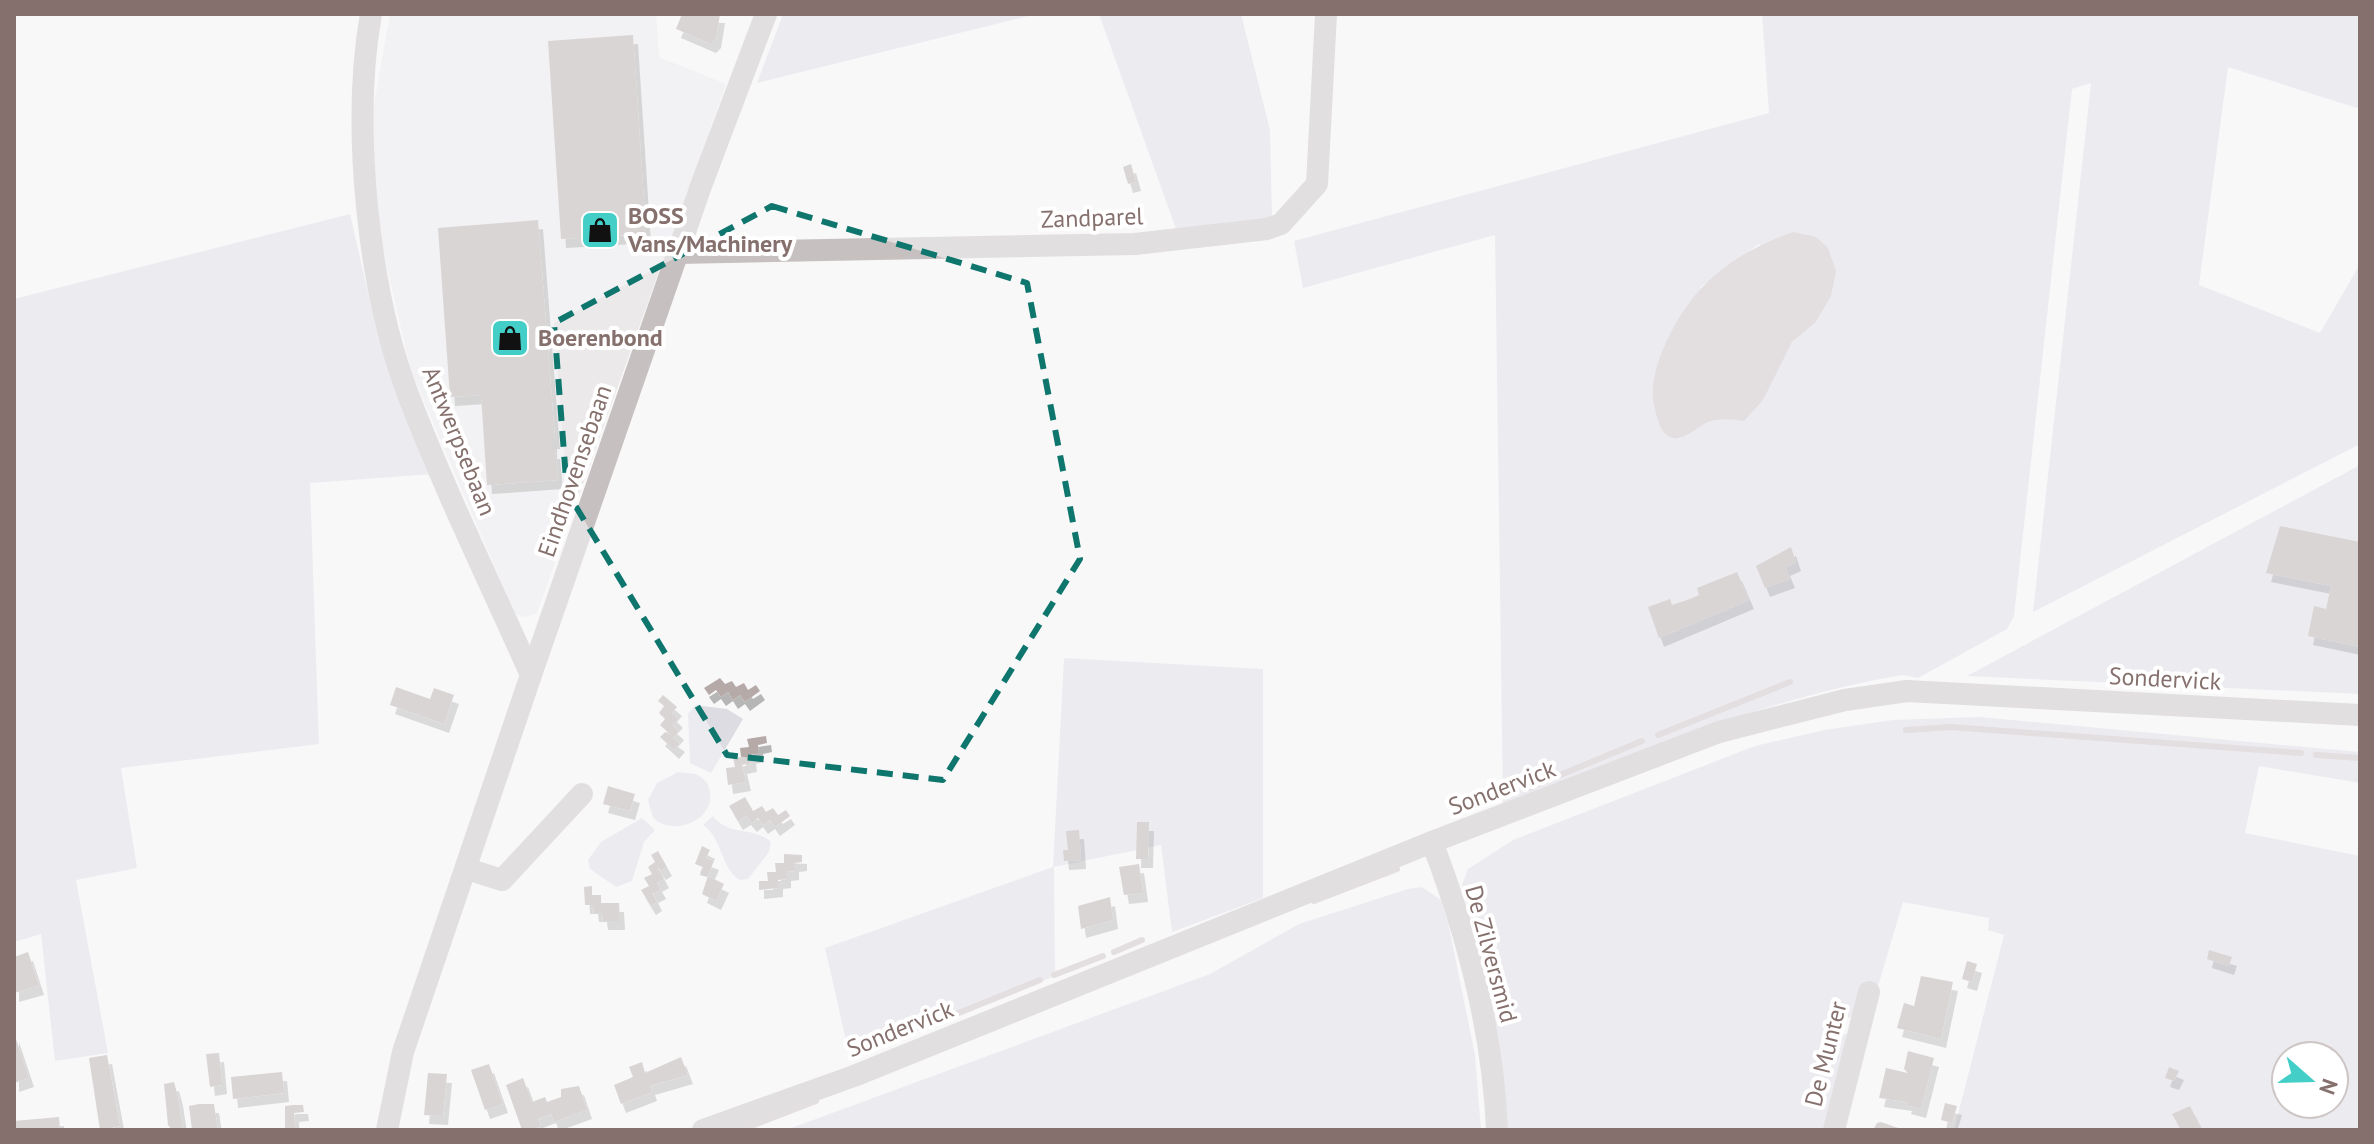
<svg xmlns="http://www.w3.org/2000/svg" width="2374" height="1144" font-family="'PT Sans',sans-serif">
	<defs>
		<filter id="shadow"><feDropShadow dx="5" dy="9" stdDeviation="0" flood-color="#0004"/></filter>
	</defs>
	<rect width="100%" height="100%" fill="#f8f8f9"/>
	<!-- built -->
	<path fill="#ebe9ea" d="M390 14H656L659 57 726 84 537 613 525 617 515 614 411 371 379 233 371 122Z"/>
	<!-- green -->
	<g fill="#dedce3" fill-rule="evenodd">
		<path d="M783 14H1036L757 83Z"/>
		<path d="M1099 14H1241L1270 130 1272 218 1176 229Z"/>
		<path d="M1762 14H2360V109L2228 67 2199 285 2320 333 2360 264V444L2033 612 2091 83 2072 89 2014 616 2007 629 1918 678 1903 675C1764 698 1635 755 1503 805L1495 235 1303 288 1294 241 1769 113ZM1759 244 1815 323 1792 342 1786 354 1729 418 1706 422 1679 439 1701 287Z"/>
		<path d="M350 214 378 337 433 474 310 483 319 744 121 768 137 868 76 880 108 1053 55 1061 41 934 14 942V299Z"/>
		<path d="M2360 465V694L1967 676Z"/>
		<path d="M1064 658 1263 669V898L1172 932 1161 845 1054 867 1055 976 850 1058 825 948 1053 867Z"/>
		<path d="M695 705 727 709 743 719 711 773 690 763 688 714Z"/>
		<path d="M1979 717 2360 752V783L2259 766 2245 833 2360 856V1130H1954L2004 935 1988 930 1989 918 1903 902 1876 993 1851 1018 1829 1014 1826 1028 1848 1035 1826 1130H1505L1482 968 1462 885 1468 869 1513 840 1755 746 1824 730 1893 720ZM2286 1056H2334V1104H2286Z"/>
		<path d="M678 772 696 774 706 781C725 814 678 840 653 818L648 800 657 783Z"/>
		<path d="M713 816C729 837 754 826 771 842L769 852 748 879 740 880C721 870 723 838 703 825Z"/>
		<path d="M642 818 655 830 644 842 632 881 616 887 590 869 588 860 601 842Z"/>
		<path d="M1422 887 1441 900 1449 927 1475 1055 1481 1130H786L1210 974 1299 924 1408 889Z"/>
	</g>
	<!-- water -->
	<path fill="#cabebe" d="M1793 232 1816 237 1828 248 1836 271 1831 296 1815 323 1792 342 1763 400 1744 421C1732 419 1721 418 1708 422 1697 426 1683 443 1670 437 1659 432 1657 416 1654 405 1650 390 1656 366 1662 352 1688 288 1729 255 1793 232Z"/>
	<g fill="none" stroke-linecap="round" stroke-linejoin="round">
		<!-- stream -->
		<g stroke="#cabebe" stroke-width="6">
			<path d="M1906 730 1951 727 2301 753"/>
			<path d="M1658 735 1790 682"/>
			<path d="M2316 755 2360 758"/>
			<path d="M1529 788 1642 741"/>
			<path d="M1314 901 1397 869"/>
			<path d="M1114 952 1142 940"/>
			<path d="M1054 975 1103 956"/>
			<path d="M929 1025 1040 980"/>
			<path d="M741 1130 816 1101"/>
		</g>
	</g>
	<!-- building -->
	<g fill="#b6aaa9" filter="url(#shadow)">
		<path d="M682 14H720L716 39 711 44 676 29Z"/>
		<path d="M633 35 646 234 561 239 548 41Z"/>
		<path d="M1131 164 1136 182 1128 184 1123 167Z"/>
		<path d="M538 220 555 440H552V450H555L558 480 487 485 481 395 450 397 438 228Z"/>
		<path d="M2280 526 2360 542V647L2308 636 2314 606 2326 609 2331 586 2266 573Z"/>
		<path d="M1791 547 1796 562 1785 567 1790 579 1765 588 1756 566Z"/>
		<path d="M1737 572 1749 600 1659 638 1648 607 1670 599 1672 605 1690 599 1699 595 1697 588Z"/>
		<path d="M720 678 725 684 732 681 736 687 744 683 748 690 756 685 760 691 745 702 740 695 733 700 728 692 721 697 716 690 709 695 704 688Z"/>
		<path d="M396 687 430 699 434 688 454 695 444 724 390 705Z"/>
		<path d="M663 695 677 707 672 713 678 719 672 725 679 731 673 738 680 743 674 750 660 737 665 732 672 736 660 725 665 719 659 713 664 706 658 701Z"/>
		<path d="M766 736 767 743 758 745 759 753 751 755 752 763 742 765 746 782 728 785 726 768 735 767 733 758 741 757 740 748 749 747 747 739Z"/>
		<path d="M608 786 635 794 630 811 603 804Z"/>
		<path d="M745 797 753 811 762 806 766 812 773 808 778 815 786 810 790 816 775 827 770 820 763 825 758 818 752 823 746 816 738 821 729 806Z"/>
		<path d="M1137 822H1149L1148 859H1136Z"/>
		<path d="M1079 830 1081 860 1064 861 1063 850H1068L1066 831Z"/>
		<path d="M702 846 710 850 706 858 714 861 707 877 700 875 703 867 695 864Z"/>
		<path d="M658 851 667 867 661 871 657 866 664 879 657 883 661 890 653 894 657 902 651 906 641 890 649 886 644 878 652 874 648 867 655 862 651 855Z"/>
		<path d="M784 854 802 855V862L794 863V871L786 872V879L778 880V888L759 890V881H768L767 872H776L775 863H784Z"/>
		<path d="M1139 864 1143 893 1124 895 1119 867Z"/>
		<path d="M708 876 724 884 716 901 702 894Z"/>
		<path d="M592 886V895H601V903H619L620 921H603L602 913H594L593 905H585L584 887Z"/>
		<path d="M1110 897 1113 920 1081 929 1078 906Z"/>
		<path d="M2209 950 2232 957 2229 966 2207 959Z"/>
		<path d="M28 952 39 986 14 993V957Z"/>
		<path d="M1967 961 1977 964 1972 982 1962 979Z"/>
		<path d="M1921 976 1953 982 1941 1039 1897 1028 1904 1003 1914 1006Z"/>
		<path d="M14 1033 29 1078 14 1083Z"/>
		<path d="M1908 1051 1934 1058 1921 1109 1906 1105 1907 1102 1879 1098 1886 1068 1908 1073 1904 1069Z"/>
		<path d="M219 1053 222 1085 210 1087 206 1054Z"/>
		<path d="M107 1055 120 1126 100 1130 89 1058Z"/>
		<path d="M681 1057 688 1075 650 1086 652 1092 621 1104 614 1085 633 1077 629 1067 642 1062 645 1073Z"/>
		<path d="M489 1064 503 1104 485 1110 471 1070Z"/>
		<path d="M2169 1067 2179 1071 2174 1081 2165 1078Z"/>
		<path d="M282 1072 284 1093 233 1099 231 1077Z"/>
		<path d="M428 1073 447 1074 443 1116 424 1115Z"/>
		<path d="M523 1078 532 1102 545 1097 547 1102 561 1097V1089L579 1086 587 1110 554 1122 551 1114 538 1119 541 1127 522 1130 506 1085Z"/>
		<path d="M174 1082 178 1097 183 1130H172L168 1125 164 1084Z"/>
		<path d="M1945 1103 1957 1106 1952 1123 1941 1120Z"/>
		<path d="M199 1104H214L218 1130H192L189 1106Z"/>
		<path d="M293 1105H303L304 1112 294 1113 295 1130H285V1106Z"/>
		<path d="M2190 1106 2202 1130H2181L2172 1114Z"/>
		<path d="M59 1117 60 1130H14V1121Z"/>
		<path d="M1877 1123 1881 1122 1904 1130H1873Z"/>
	</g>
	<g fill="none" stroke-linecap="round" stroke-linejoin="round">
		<!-- minor -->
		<g stroke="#c7c0c0" stroke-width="22">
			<path d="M371 14C351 126 368 291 409 397 445 491 490 583 531 675L403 1052 387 1130"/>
			<path d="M678 253 1135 244 1267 229 1281 224 1317 184 1326 14"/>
			<path d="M531 675 702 183 766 14"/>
			<path d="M1432 842C1467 933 1493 1032 1497 1130"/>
			<path d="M467 869 502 880 582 794"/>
			<path d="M703 1130 854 1076 1432 842 1719 732 1845 700 1907 691 2360 715"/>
			<path d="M1834 1130 1869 992"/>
		</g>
	</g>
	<!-- marked area -->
	<path d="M0 0H2374V1144H0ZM772 206 1027 283 1080 559 943 780 727 755 567 492 554 323Z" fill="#f8f8f9" fill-opacity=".55" fill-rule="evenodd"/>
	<path fill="none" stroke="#0f766e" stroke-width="6" stroke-dasharray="16 10" stroke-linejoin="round" d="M772 206 1027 283 1080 559 943 780 727 755 567 492 554 323Z"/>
	<!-- icons -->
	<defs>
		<symbol id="shop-square" viewBox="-11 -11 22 22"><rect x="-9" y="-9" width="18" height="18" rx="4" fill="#43cec7" stroke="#fff"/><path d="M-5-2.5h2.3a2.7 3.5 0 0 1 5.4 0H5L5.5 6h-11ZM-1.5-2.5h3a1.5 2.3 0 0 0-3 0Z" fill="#111"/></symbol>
	</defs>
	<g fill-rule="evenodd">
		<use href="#shop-square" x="578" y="208" width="44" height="44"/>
		<use href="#shop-square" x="488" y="316" width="44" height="44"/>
	</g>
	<g text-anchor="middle" stroke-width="8" stroke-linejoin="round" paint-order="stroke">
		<!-- poi labels -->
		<g font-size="24" font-weight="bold" fill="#85706d" stroke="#fff" text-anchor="start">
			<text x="628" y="224">BOSS<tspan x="628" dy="28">Vans/Machinery</tspan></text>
			<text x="538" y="346">Boerenbond</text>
		</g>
		<!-- street labels -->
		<g font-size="24" fill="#85706d" stroke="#fff">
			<text transform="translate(1092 218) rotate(-2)" y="8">Zandparel</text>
			<text transform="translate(459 441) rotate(68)" y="8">Antwerpsebaan</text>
			<text transform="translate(575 471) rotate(-71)" y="8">Eindhovensebaan</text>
			<text transform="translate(2165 679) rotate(3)" y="8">Sondervick</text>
			<text transform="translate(1502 788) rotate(-21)" y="8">Sondervick</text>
			<text transform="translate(1491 954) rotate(75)" y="8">De Zilversmid</text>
			<text transform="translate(900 1029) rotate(-22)" y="8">Sondervick</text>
			<text transform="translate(1826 1054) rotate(-76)" y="8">De Munter</text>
		</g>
	</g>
	<!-- border -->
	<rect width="2374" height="1144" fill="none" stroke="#85706d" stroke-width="32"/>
	<!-- north arrow -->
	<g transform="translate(2310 1080) rotate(110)"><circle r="38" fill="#ffffff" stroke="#cec6c5" stroke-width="2"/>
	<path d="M0-6L14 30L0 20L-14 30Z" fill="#43cec7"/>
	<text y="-12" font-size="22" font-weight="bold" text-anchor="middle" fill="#85706d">N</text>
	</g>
</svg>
